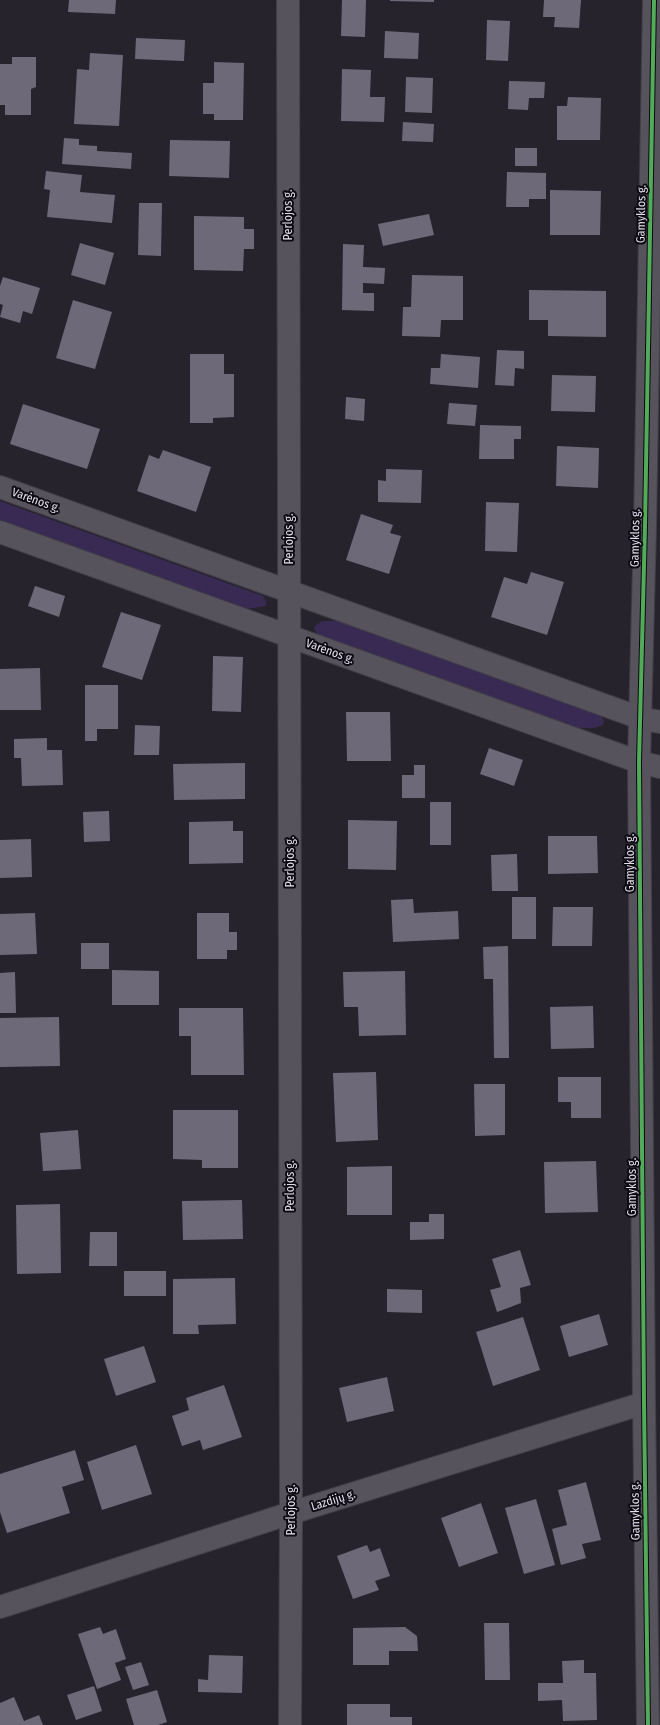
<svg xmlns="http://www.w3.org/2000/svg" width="660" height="1725" font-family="'Fira Sans Condensed',sans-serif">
	<rect width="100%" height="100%" fill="#26232d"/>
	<!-- green -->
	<g fill="#392a53">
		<path d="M0 501 263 596 266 601V606L247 609 0 520Z"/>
		<path d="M322 621H338L600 715 604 720 603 725 594 728H578L317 634 314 628 315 626Z"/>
	</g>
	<!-- building -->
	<g fill="#6e6978">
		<path d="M69 0H116L115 14 68 12Z"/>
		<path d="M342 0H366L365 37 341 36Z"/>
		<path d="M390 0H434V2L390 1Z"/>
		<path d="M544 0H581L579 28 554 27 555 17H543Z"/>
		<path d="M487 20 510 21 508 61 486 60Z"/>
		<path d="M385 31 419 33 418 59 384 58Z"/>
		<path d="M136 38 185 40 184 61 135 59Z"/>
		<path d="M90 53 123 55 119 126 74 124 77 69 89 70Z"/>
		<path d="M12 57H36V87L31 89V115H5V105H0V64H12Z"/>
		<path d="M214 62 244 63 243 120H214V114H203V83H214Z"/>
		<path d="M342 69 371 70 370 97H385L384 122 341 121Z"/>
		<path d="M406 77 433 78 432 113 405 112Z"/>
		<path d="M509 81 545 82 544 98H529L528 110 508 109Z"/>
		<path d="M568 97 601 98 600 140H557V106H567Z"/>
		<path d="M403 122 434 124 433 142 402 141Z"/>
		<path d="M64 138 79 139V145L97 146V151L132 153 131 169 62 164Z"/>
		<path d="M170 140 230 141 229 178 169 176Z"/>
		<rect x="515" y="148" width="22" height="18"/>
		<path d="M46 171 82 175 80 192 115 195 112 223 47 217 50 190 44 189Z"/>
		<path d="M507 172 546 173V199H529V207H506Z"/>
		<path d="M550 190 601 191 600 235H550Z"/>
		<path d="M139 203H162L161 256 138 255Z"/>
		<path d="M429 214 434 235 383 246 378 224Z"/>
		<path d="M194 216 244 217V229H254V249H244L243 271 194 270Z"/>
		<path d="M80 243 114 253 105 285 71 275Z"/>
		<path d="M343 244 364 245 363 267 385 268 384 284 363 283V293H374V311L342 310Z"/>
		<path d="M412 275 463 276V320H441L440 337 402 336 403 307H411Z"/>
		<path d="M3 277 40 288 32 314 23 311 20 323 0 317 3 305 0 304V286Z"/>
		<path d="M529 290 606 291V337L548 336V320H529Z"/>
		<path d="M73 300 112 312 95 369 56 358Z"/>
		<path d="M497 350 524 351V369L515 368 514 386 495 385Z"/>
		<path d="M190 354H224V374H234V417L213 418V423H190Z"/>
		<path d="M441 354 480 357 478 388 430 384 431 368H440Z"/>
		<path d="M552 375 596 376 595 412 551 411Z"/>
		<path d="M346 397 365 399 364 421 345 419Z"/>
		<path d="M449 403 477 405 475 426 447 424Z"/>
		<path d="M23 404 100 429 87 469 10 444Z"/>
		<path d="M480 425 521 426V439H514V459H479Z"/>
		<path d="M557 446 599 448 598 488 556 486Z"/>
		<path d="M163 450 211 467 196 512 137 491 149 455 159 459Z"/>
		<path d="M386 469 422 470 421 503 378 502V480L386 481Z"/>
		<path d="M486 502 519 503 517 552 485 551Z"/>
		<path d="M361 514 393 525 390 533 401 536 389 574 346 560Z"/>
		<path d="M531 572 564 582 547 635 491 617 504 577 527 584Z"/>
		<path d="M35 586 65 596 59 617 28 606Z"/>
		<path d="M121 612 161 625 142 680 102 667Z"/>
		<path d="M213 656 243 657 241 712 212 711Z"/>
		<path d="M40 668 41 710H0V669Z"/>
		<path d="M85 685H118V729H97V741H85Z"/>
		<path d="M346 712H390L391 761H347Z"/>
		<path d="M135 725 160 726 159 755H134Z"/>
		<path d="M47 738V750H62L63 785 22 786 21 758H14V739Z"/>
		<path d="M489 748 523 760 514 786 480 774Z"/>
		<path d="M245 763V799L174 800 173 764Z"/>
		<path d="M414 765H425V798H402V775H414Z"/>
		<rect x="430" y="802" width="21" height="43"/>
		<path d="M109 811 110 841 84 842 83 812Z"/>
		<path d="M348 820 397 821 396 870 348 869Z"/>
		<path d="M233 821V831H243V863L189 864V822Z"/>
		<path d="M548 836H597L598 873 548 874Z"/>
		<path d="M31 839 32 877 0 878V840Z"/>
		<path d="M517 854 518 891H492L491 855Z"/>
		<rect x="512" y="897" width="24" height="42"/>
		<path d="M413 899 414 913 458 911 459 939 393 942 391 900Z"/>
		<path d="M553 907H593L592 946H552Z"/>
		<path d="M35 913 37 954 0 955V914Z"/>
		<path d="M197 913H229V932H237V950H227V959H197Z"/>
		<rect x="81" y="943" width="28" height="26"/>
		<path d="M508 946 509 1058H494L493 979H484L483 947Z"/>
		<path d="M112 970 159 971V1005H112Z"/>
		<path d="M405 971 406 1035 359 1036 358 1007H344L343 972Z"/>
		<path d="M15 972 16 1013H0V973Z"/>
		<path d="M593 1006 594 1048 551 1049 550 1007Z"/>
		<path d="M179 1008H243L244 1075H191V1036H179Z"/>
		<path d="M59 1017 60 1066 0 1067V1018Z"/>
		<path d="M376 1072 378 1140 336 1142 333 1073Z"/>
		<path d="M558 1077H601V1118H571V1102H558Z"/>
		<path d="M474 1084H505V1135L475 1136Z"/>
		<path d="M173 1110H238V1168H202V1160L173 1159Z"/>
		<path d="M78 1130 81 1169 43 1171 40 1133Z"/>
		<path d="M596 1161 598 1212 545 1213 544 1162Z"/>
		<path d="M392 1166V1215H347V1167Z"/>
		<path d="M242 1200 243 1239 183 1240 182 1201Z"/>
		<path d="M60 1204 61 1273 17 1274 16 1205Z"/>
		<path d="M429 1214H444V1239L410 1240V1222H429Z"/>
		<path d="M90 1232H117V1266H89Z"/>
		<path d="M520 1250 531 1285 520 1288 521 1303 497 1312 490 1290 501 1287 492 1259Z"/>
		<rect x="124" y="1271" width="42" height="25"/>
		<path d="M235 1278 236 1324 198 1325 199 1334H173V1279Z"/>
		<path d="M387 1289 422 1290V1313L387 1312Z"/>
		<path d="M599 1314 608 1345 569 1357 560 1326Z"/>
		<path d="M523 1317 540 1370 493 1386 476 1332Z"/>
		<path d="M144 1346 156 1382 116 1396 104 1359Z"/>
		<path d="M387 1377 394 1411 347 1422 339 1388Z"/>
		<path d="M224 1385 242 1437 203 1450 200 1440 182 1446 172 1416 189 1410 186 1398Z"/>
		<path d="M136 1445 152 1494 102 1510 87 1462Z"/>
		<path d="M75 1450 84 1480 62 1487 70 1513 7 1533 0 1512V1474Z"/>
		<path d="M586 1482 601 1540 582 1544 586 1558 561 1565 552 1529 567 1525 558 1490Z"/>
		<path d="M536 1499 555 1565 524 1574 505 1508Z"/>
		<path d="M481 1503 498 1553 459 1567 441 1518Z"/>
		<path d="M367 1545 370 1552 380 1548 390 1576 375 1581 379 1590 353 1599 337 1556Z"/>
		<path d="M484 1623H509L510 1680H485Z"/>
		<path d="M100 1627 103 1634 116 1629 126 1659 115 1663 121 1680 97 1689 78 1634Z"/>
		<path d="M405 1627 417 1636 418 1651H389V1665H353V1628Z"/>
		<path d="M209 1655 243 1656 242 1693 198 1692V1679L208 1680Z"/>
		<path d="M584 1660V1673H596L597 1720 563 1721 562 1700 538 1701V1683H563L562 1661Z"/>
		<path d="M141 1662 149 1685 133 1690 125 1667Z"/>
		<path d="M94 1686 102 1711 76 1720 67 1695Z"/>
		<path d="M157 1690 167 1722 158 1725H134L126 1699Z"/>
		<path d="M14 1697 24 1721 39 1715 43 1725H0V1703Z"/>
		<path d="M347 1704H390V1717H412V1725H347Z"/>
	</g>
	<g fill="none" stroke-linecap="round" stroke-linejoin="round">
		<defs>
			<g id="minor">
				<path d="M288 0 291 1513 290 1725"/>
				<path d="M0 487 640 718 660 722"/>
				<path d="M0 532 639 762 660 767"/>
				<path d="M0 1607 291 1513 644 1403"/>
				<path d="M648 1725 644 1403 639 762 645 526 654 0"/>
			</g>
		</defs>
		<!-- minor casing -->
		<use href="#minor" stroke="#413e47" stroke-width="24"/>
		<!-- minor -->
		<use href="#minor" stroke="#56535c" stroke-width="22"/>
		<defs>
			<path id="cycleway" d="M648 1725 644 1403 639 762 645 526 654 0"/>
		</defs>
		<!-- cycleway casing -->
		<use href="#cycleway" stroke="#0d0a12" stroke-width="6"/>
		<!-- cycleway -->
		<use href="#cycleway" stroke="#51ab58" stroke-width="4"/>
	</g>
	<g text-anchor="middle" stroke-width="4" stroke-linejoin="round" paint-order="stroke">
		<!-- street labels -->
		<g font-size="12" fill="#e3dfec" stroke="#0d0a12">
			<text transform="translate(641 214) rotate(-89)" y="4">Gamyklos g.</text>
			<text transform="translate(288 215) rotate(-90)" y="4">Perlojos g.</text>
			<text transform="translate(36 500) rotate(20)" y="4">Varėnos g.</text>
			<text transform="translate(635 538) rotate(-89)" y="4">Gamyklos g.</text>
			<text transform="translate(289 539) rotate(-90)" y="4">Perlojos g.</text>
			<text transform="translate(330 651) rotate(20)" y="4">Varėnos g.</text>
			<text transform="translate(290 862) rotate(-90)" y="4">Perlojos g.</text>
			<text transform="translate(630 863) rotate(-90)" y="4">Gamyklos g.</text>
			<text transform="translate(290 1186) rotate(-90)" y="4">Perlojos g.</text>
			<text transform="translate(632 1187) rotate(-90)" y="4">Gamyklos g.</text>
			<text transform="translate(333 1500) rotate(-17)" y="4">Lazdijų g.</text>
			<text transform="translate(291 1510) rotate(-90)" y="4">Perlojos g.</text>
			<text transform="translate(635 1511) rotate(-91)" y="4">Gamyklos g.</text>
		</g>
	</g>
</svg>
